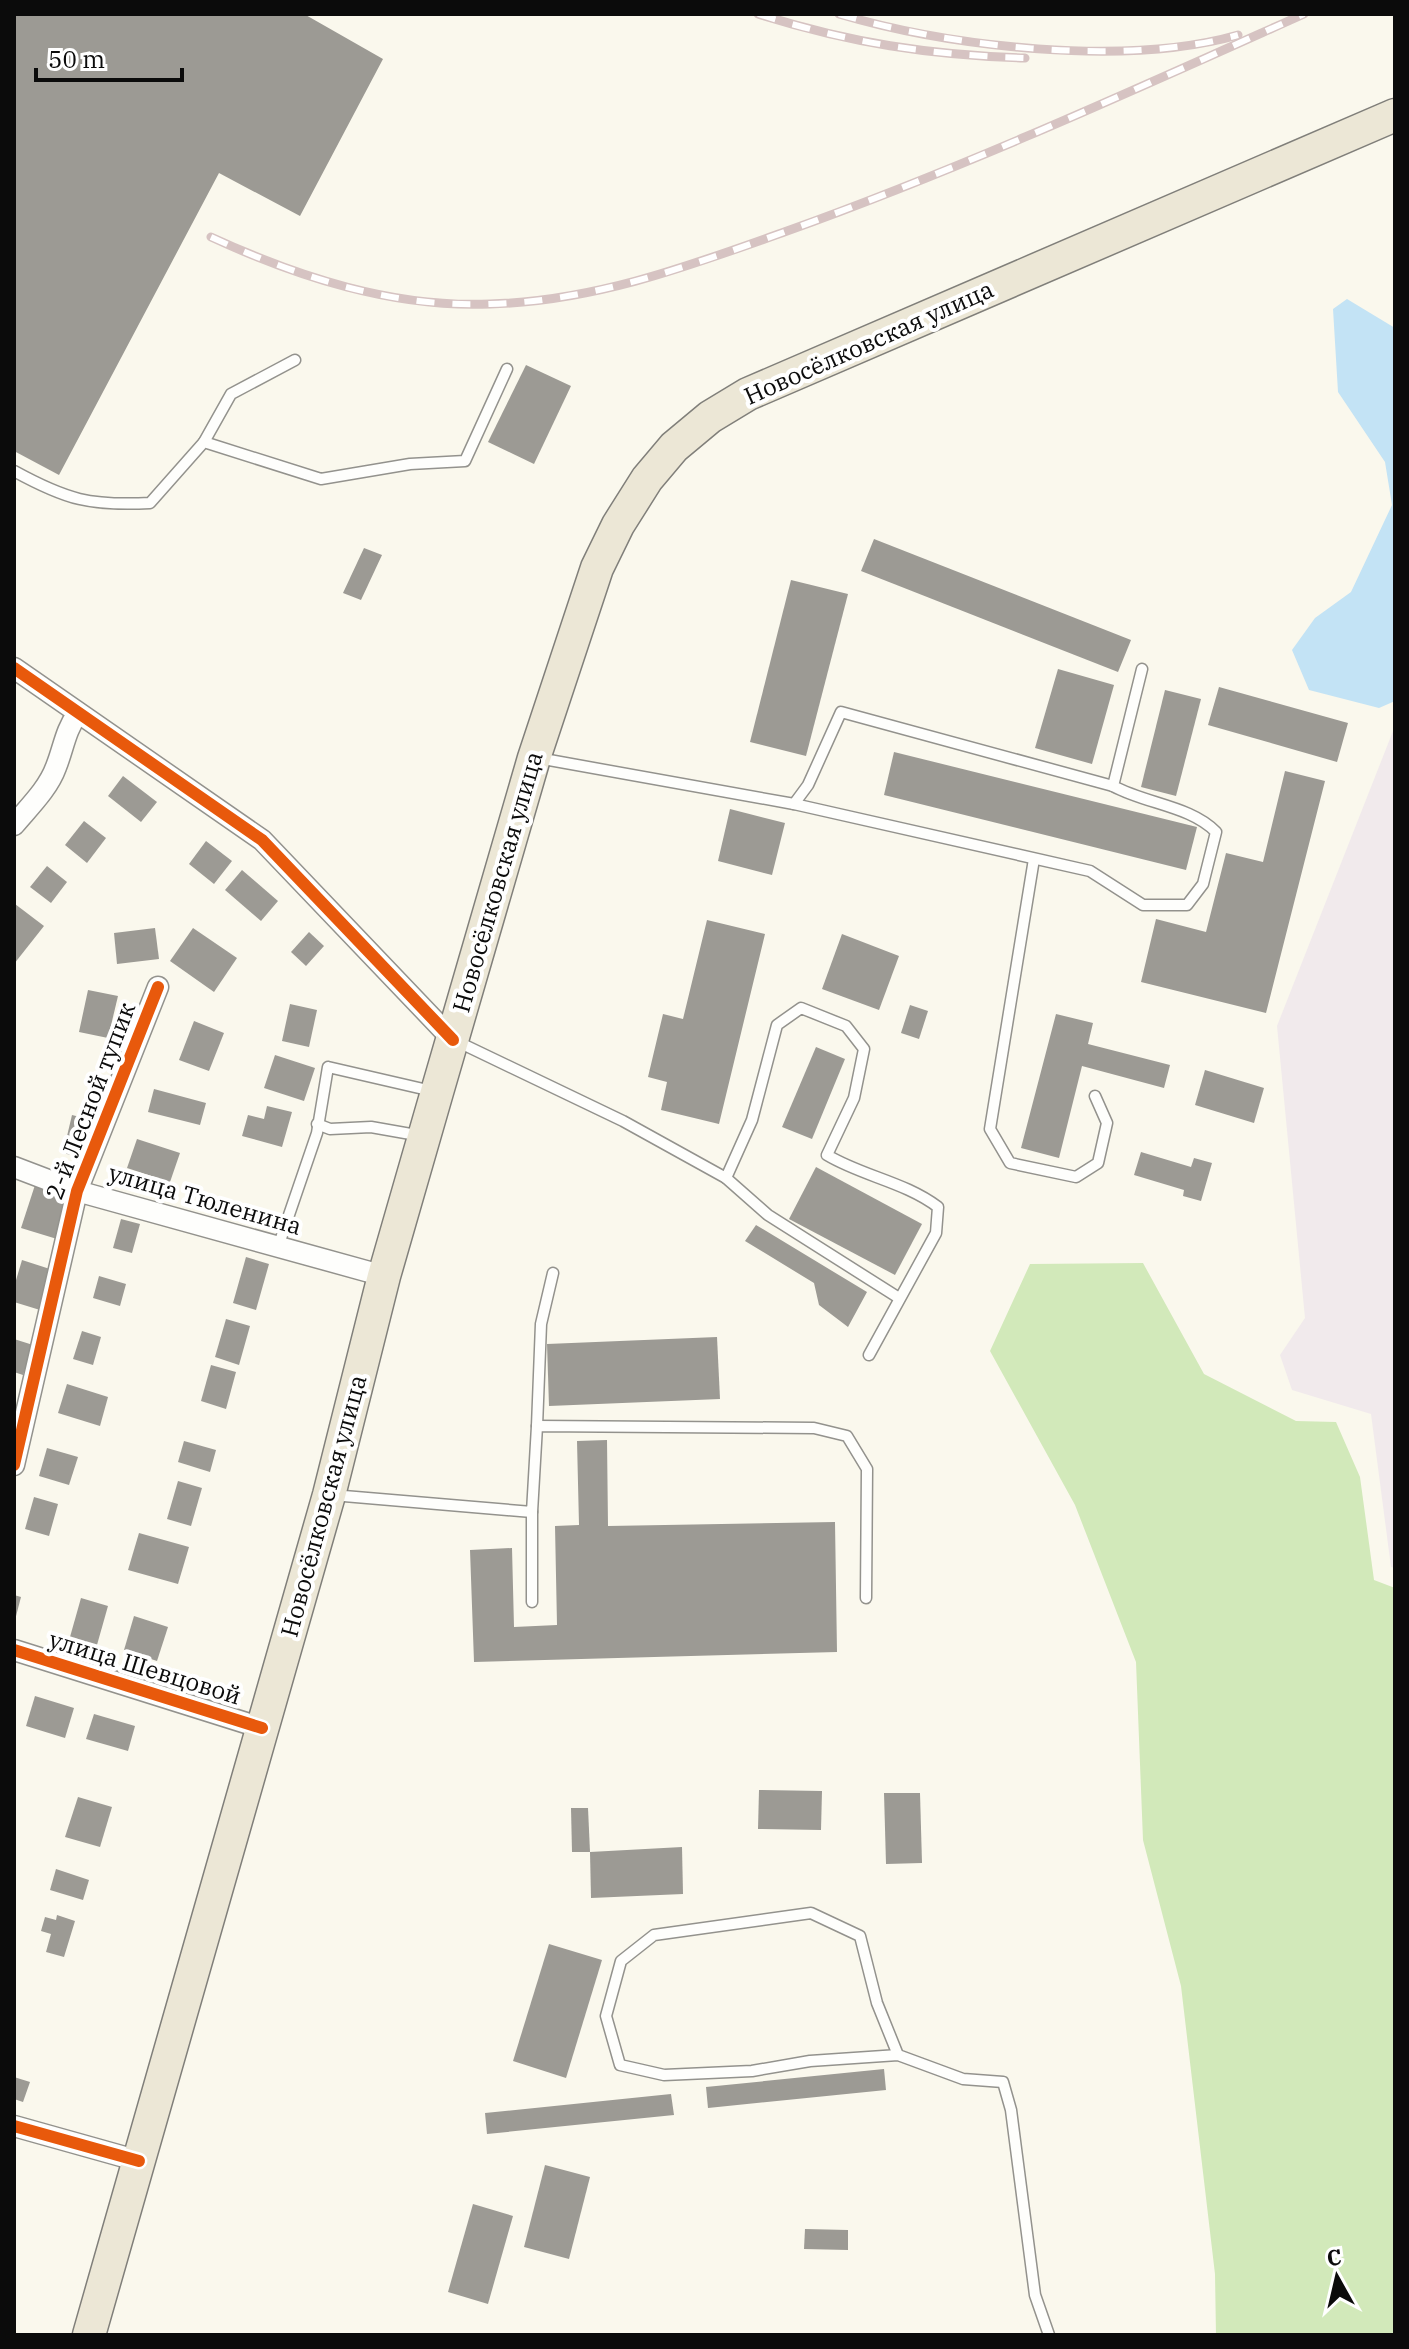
<svg xmlns="http://www.w3.org/2000/svg" width="1409" height="2349" font-family="'IBM Plex Serif',serif">
	<rect width="100%" height="100%" fill="#faf8ed"/>
	<!-- industrial -->
	<path fill="#f1eaec" d="M1395 726V1568L1391 1567 1371 1414 1292 1390 1280 1355 1305 1318 1277 1026Z"/>
	<!-- forest -->
	<path fill="#d2e9ba" d="M1143 1263 1204 1374 1296 1421 1336 1422 1360 1477 1374 1580 1395 1588V2335H1216L1215 2274 1181 1986 1143 1840 1136 1662 1075 1505 990 1351 1030 1264Z"/>
	<!-- water -->
	<path fill="#c3e3f5" d="M1347 299 1395 328V701L1379 708 1309 690 1292 650 1315 618 1351 592 1392 505 1385 462 1338 392 1333 309Z"/>
	<!-- building -->
	<g fill="#9c9a94">
		<path d="M14 14H304L383 59 300 216 219 173 59 475 14 451Z"/>
		<path d="M526 365 571 386 534 464 488 442Z"/>
		<path d="M874 539 1131 640 1118 672 861 571Z"/>
		<path d="M364 548 382 555 361 600 343 593Z"/>
		<path d="M791 580 848 594 806 756 750 742Z"/>
		<path d="M1058 669 1114 685 1092 764 1035 748Z"/>
		<path d="M1219 687 1348 723 1337 762 1208 725Z"/>
		<path d="M1165 690 1201 699 1176 796 1141 787Z"/>
		<path d="M894 752 1197 827 1186 870 884 795Z"/>
		<path d="M1285 771 1325 781 1266 1013 1141 982 1156 919 1206 932 1226 853 1263 862Z"/>
		<path d="M123 776 157 802 141 822 108 796Z"/>
		<path d="M730 809 785 823 772 875 718 861Z"/>
		<path d="M84 821 106 838 87 863 65 845Z"/>
		<path d="M206 841 232 861 214 884 189 864Z"/>
		<path d="M47 866 67 882 51 903 30 887Z"/>
		<path d="M242 870 278 901 261 921 225 890Z"/>
		<path d="M15 904 44 926 14 964V906Z"/>
		<path d="M707 920 765 934 719 1124 661 1110 667 1082 648 1077 663 1014 683 1019Z"/>
		<path d="M155 928 159 959 117 964 114 933Z"/>
		<path d="M193 928 237 958 214 992 170 961Z"/>
		<path d="M309 932 324 946 306 966 291 952Z"/>
		<path d="M842 934 899 956 879 1010 822 989Z"/>
		<path d="M88 990 118 996 108 1038 79 1032Z"/>
		<path d="M290 1004 317 1010 309 1047 282 1041Z"/>
		<path d="M910 1005 928 1011 919 1039 901 1033Z"/>
		<path d="M1056 1014 1093 1023 1088 1044 1170 1065 1164 1088 1082 1066 1059 1158 1021 1148Z"/>
		<path d="M194 1021 224 1033 209 1071 179 1060Z"/>
		<path d="M816 1047 845 1059 812 1139 782 1127Z"/>
		<path d="M275 1055 315 1068 304 1101 264 1088Z"/>
		<path d="M1205 1070 1264 1088 1254 1123 1195 1105Z"/>
		<path d="M154 1089 206 1103 200 1125 148 1112Z"/>
		<path d="M267 1106 292 1112 282 1147 242 1136 248 1115 264 1119Z"/>
		<path d="M72 1115 96 1121 87 1159 63 1153Z"/>
		<path d="M137 1139 180 1153 170 1182 127 1168Z"/>
		<path d="M1141 1152 1191 1167 1194 1158 1212 1163 1201 1201 1183 1196 1184 1190 1134 1175Z"/>
		<path d="M816 1167 922 1224 895 1275 789 1219Z"/>
		<path d="M35 1185 71 1196 57 1239 21 1228Z"/>
		<path d="M121 1219 140 1224 132 1253 113 1248Z"/>
		<path d="M756 1225 867 1292 848 1327 819 1305 814 1283 745 1241Z"/>
		<path d="M246 1257 269 1264 256 1310 233 1303Z"/>
		<path d="M22 1260 53 1270 40 1310 14 1302V1287Z"/>
		<path d="M99 1276 126 1284 120 1306 93 1298Z"/>
		<path d="M226 1319 250 1326 239 1365 215 1357Z"/>
		<path d="M82 1331 101 1337 93 1365 73 1359Z"/>
		<path d="M717 1337 720 1399 549 1406 547 1344Z"/>
		<path d="M14 1339 33 1345 23 1375 14 1372Z"/>
		<path d="M211 1365 236 1372 226 1409 201 1401Z"/>
		<path d="M67 1384 108 1397 100 1426 58 1413Z"/>
		<path d="M607 1440 608 1526 835 1522 837 1652 474 1662 470 1550 512 1548 514 1627 557 1625 555 1526 579 1525 577 1441Z"/>
		<path d="M184 1441 216 1450 210 1472 178 1462Z"/>
		<path d="M47 1448 78 1457 69 1485 39 1476Z"/>
		<path d="M178 1481 202 1488 191 1526 167 1519Z"/>
		<path d="M34 1497 58 1504 49 1536 25 1529Z"/>
		<path d="M139 1533 189 1547 178 1584 128 1570Z"/>
		<path d="M14 1595 21 1597 15 1620H14Z"/>
		<path d="M81 1598 108 1606 95 1652 68 1644Z"/>
		<path d="M134 1616 168 1627 157 1661 124 1650Z"/>
		<path d="M35 1696 74 1708 65 1738 26 1726Z"/>
		<path d="M94 1714 135 1726 128 1751 86 1739Z"/>
		<path d="M759 1790 822 1791 821 1830 758 1829Z"/>
		<path d="M884 1793H920L922 1863 886 1864Z"/>
		<path d="M78 1797 112 1807 100 1847 65 1837Z"/>
		<path d="M571 1808H588L590 1852H572Z"/>
		<path d="M682 1847 683 1894 591 1898 590 1852Z"/>
		<path d="M56 1869 89 1880 83 1900 50 1890Z"/>
		<path d="M57 1915 75 1921 64 1957 46 1952 51 1934 41 1931 45 1917 56 1920Z"/>
		<path d="M549 1944 602 1960 566 2078 513 2061Z"/>
		<path d="M884 2069 886 2090 708 2108 706 2087Z"/>
		<path d="M14 2077 30 2082 23 2102 14 2099Z"/>
		<path d="M671 2094 674 2115 487 2134 485 2113Z"/>
		<path d="M545 2165 590 2177 569 2259 524 2247Z"/>
		<path d="M473 2204 513 2216 488 2304 448 2292Z"/>
		<path d="M805 2229 848 2230V2250L804 2249Z"/>
	</g>
	<g fill="none" stroke-linecap="round" stroke-linejoin="round">
		<defs>
			<g id="service">
				<path d="M204 442 231 394 295 360"/>
				<path d="M14 471C67 500 90 506 150 503L204 442 321 479 410 464 465 461 507 369"/>
				<path d="M538 758 794 804 808 785 841 712 1113 786"/>
				<path d="M794 804 1090 871 1143 905H1187L1203 884 1216 832C1191 806 1146 804 1113 786L1142 669"/>
				<path d="M1034 859 990 1129 1010 1163 1076 1177 1098 1163 1107 1123 1095 1096"/>
				<path d="M454 1040 623 1121 726 1178 752 1120 777 1025 801 1008 846 1026 864 1049 854 1098 827 1155C862 1176 905 1182 938 1207L936 1233 869 1355"/>
				<path d="M317 1124 330 1129 371 1127 422 1136"/>
				<path d="M726 1178 768 1215 899 1298"/>
				<path d="M278 1247 317 1133 328 1067 432 1091"/>
				<path d="M537 1426 541 1324 553 1273"/>
				<path d="M332 1495 532 1512 537 1426 814 1428 847 1436 867 1469 866 1598"/>
				<path d="M532 1602V1512"/>
				<path d="M898 2055 810 2061 752 2071 664 2075 620 2065 606 2016 621 1961 654 1935 811 1913 860 1936 877 2003 898 2055 963 2079 1003 2082 1011 2110 1035 2295 1049 2335"/>
			</g>
			<g id="minor">
				<path d="M14 668 262 840 453 1040"/>
				<path d="M14 825C29 807 48 789 56 767 64 747 65 731 78 713"/>
				<path d="M14 1167 77 1191 384 1276"/>
				<path d="M14 1465 77 1191 158 987"/>
				<path d="M14 1650 262 1728"/>
				<path d="M14 2126 139 2161"/>
			</g>
			<path id="primary" d="M89 2335 329 1495 384 1276 437 1092 534 758 597 568 618 525 647 479 674 447 710 417 748 394 1395 115"/>
		</defs>
		<!-- service casing -->
		<use href="#service" stroke="#93928d" stroke-width="13"/>
		<!-- minor casing -->
		<use href="#minor" stroke="#93928d" stroke-width="23"/>
		<!-- primary casing -->
		<use href="#primary" stroke="#807f7a" stroke-width="35"/>
		<!-- service -->
		<use href="#service" stroke="#fefefc" stroke-width="10"/>
		<!-- minor -->
		<use href="#minor" stroke="#fefefc" stroke-width="20"/>
		<!-- primary -->
		<use href="#primary" stroke="#ece7d6" stroke-width="32"/>
		<defs>
			<g id="rail">
				<path d="M758 14C850 43 929 55 1025 58"/>
				<path d="M839 14C950 47 1126 67 1238 35"/>
				<path d="M211 237C298 277 393 308 490 304 595 301 689 266 787 231 963 168 1134 90 1304 14"/>
			</g>
		</defs>
		<!-- rail casing -->
		<use href="#rail" stroke="#d6c3c2" stroke-width="9"/>
		<!-- rail -->
		<use href="#rail" stroke="#fff" stroke-width="6" stroke-dasharray="18" stroke-linecap="butt"/>
		<defs>
			<g id="cycleway">
				<path d="M14 668 262 840 453 1040"/>
				<path d="M14 1465 77 1191 158 987"/>
				<path d="M14 1650 262 1728"/>
				<path d="M14 2126 139 2161"/>
			</g>
		</defs>
		<!-- cycleway casing -->
		<use href="#cycleway" stroke="#fff" stroke-width="17"/>
		<!-- cycleway -->
		<use href="#cycleway" stroke="#e8590c" stroke-width="12"/>
	</g>
	<g text-anchor="middle" stroke-width="8" stroke-linejoin="round" paint-order="stroke">
		<!-- street labels -->
		<g font-size="24" fill="#0b0b0b" stroke="#fff">
			<text transform="translate(869 343) rotate(-24)" y="8">Новосёлковская улица</text>
			<text transform="translate(498 882) rotate(-74)" y="8">Новосёлковская улица</text>
			<text transform="translate(91 1101) rotate(-69)" y="8">2-й Лесной тупик</text>
			<text transform="translate(205 1200) rotate(16)" y="8">улица Тюленина</text>
			<text transform="translate(324 1506) rotate(-75)" y="8">Новосёлковская улица</text>
			<text transform="translate(145 1668) rotate(17)" y="8">улица Шевцовой</text>
		</g>
	</g>
	<!-- border -->
	<rect width="1409" height="2349" fill="none" stroke="#0b0b0b" stroke-width="32"/>
	<!-- north arrow -->
	<g transform="translate(1337 2277) rotate(352)" stroke="#ffffff" stroke-width="6" paint-order="stroke">
	<path d="M0-6L14 30L0 20L-14 30Z" fill="#0b0b0b"/>
	<text y="-12" font-size="22" font-weight="bold" text-anchor="middle" fill="#0b0b0b">С</text>
	</g>
	<!-- scale -->
	<path d="M36 68v12h146v-12" fill="none" stroke="#0b0b0b" stroke-width="4"/>
	<text x="48" y="68" font-size="24" fill="#0b0b0b" stroke="#ffffff" stroke-width="6" paint-order="stroke">50 m</text>
</svg>
